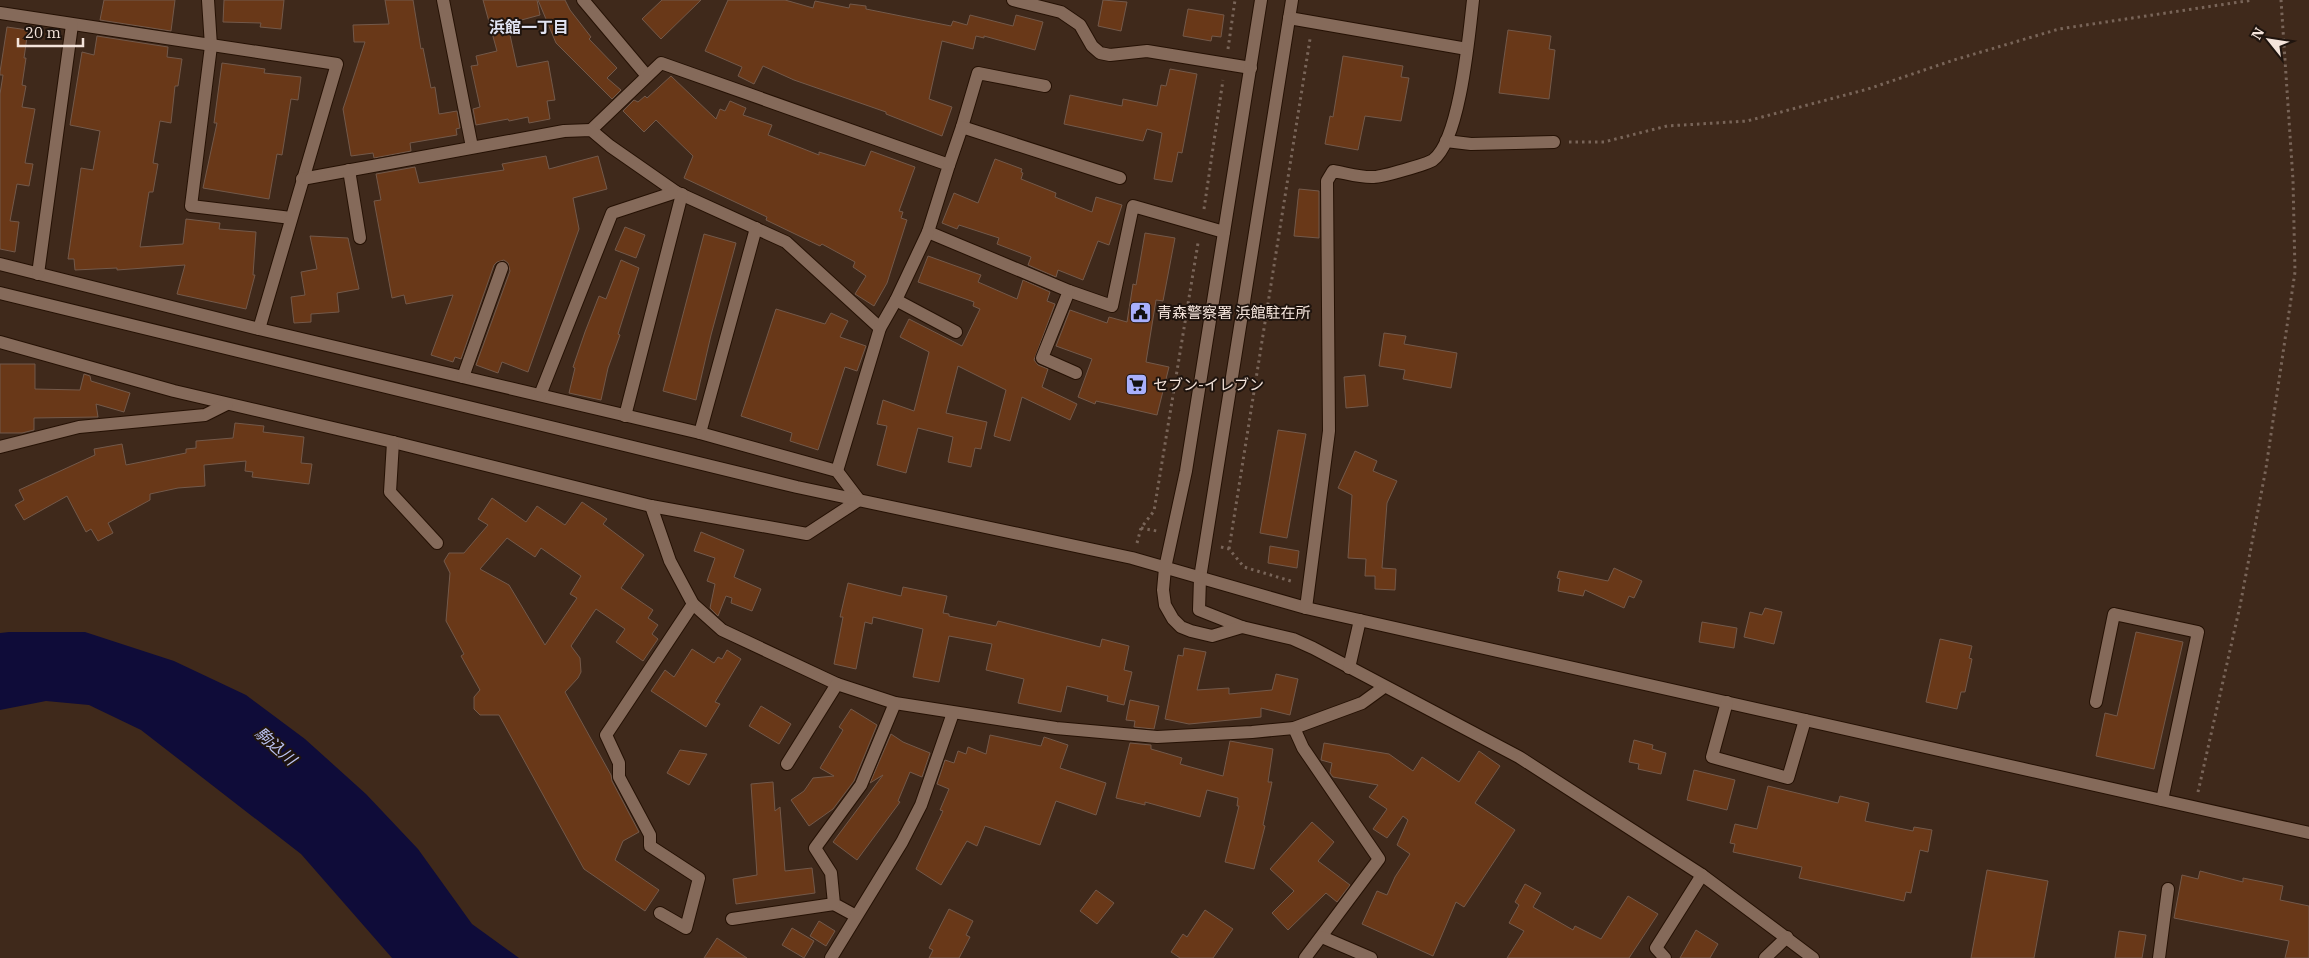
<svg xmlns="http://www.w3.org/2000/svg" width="2309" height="958" font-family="'IBM Plex Serif','Noto Sans JP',serif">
	<rect width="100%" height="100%" fill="#3f291b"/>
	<!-- water -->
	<path fill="#0f0c39" d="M9 632H85L174 661 246 695 305 739 366 794 418 849 472 924 519 958H392L301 854 141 730 89 705 46 701 0 710V633Z"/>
	<!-- building -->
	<g fill="#693818" stroke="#73594a" fill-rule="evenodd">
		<path d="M104 0H175L171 31 100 20Z"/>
		<path d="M224 0H284L281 29 260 27 261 23 223 22Z"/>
		<path d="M385 0H413L421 49 423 48 431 88 435 87 439 114 457 111 460 128 456 129 457 135 410 143 411 151 374 158 373 153 351 156 343 109 365 42H354L353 25 389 24Z"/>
		<path d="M483 0H537L540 15 514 22 517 33 510 35 517 67 548 61 555 100 547 101 550 119 529 123 528 117 509 121 508 119 476 125 473 109 480 107 471 66 478 65 476 56 497 51Z"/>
		<path d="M538 0H565L570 10 591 37 589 39 617 68 607 78 621 90 612 99 556 43Z"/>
		<path d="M662 0H701L661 39 642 19Z"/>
		<path d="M728 0H785L813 8 815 1 849 8 850 4 866 6V9L951 26 953 21 967 25 970 15 1013 26 1016 15 1043 22 1035 50 984 36V38L976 36 973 49 942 41 929 99 952 107 942 136 886 114V112L794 80 763 66 754 84 738 76 742 67 705 51Z"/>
		<path d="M1103 0 1127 2 1121 31 1098 26Z"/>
		<path d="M1188 9 1224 15 1221 37 1212 36 1211 41 1183 36Z"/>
		<path d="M7 27 28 30 24 58H26L22 85 26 86 22 107 35 109 25 163 33 164 29 186 17 184 10 221 19 222 15 252 0 249V94L3 75H0V72Z"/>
		<path d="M1508 30 1551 36 1549 49 1555 50 1549 99 1499 93Z"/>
		<path d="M97 36 168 47 167 57 182 59 178 86H175L171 123 160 121 153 163 158 164 153 192H149L140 247 183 244 186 219 220 223 219 229 256 232 253 275H255L246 309 177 294 185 265 117 270V268L75 270 74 259H68L81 168 93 170 100 131 70 125 82 52 94 55Z"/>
		<path d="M1343 56 1403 66 1401 77 1409 78 1401 121 1365 116 1358 150 1325 144 1330 116 1333 117Z"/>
		<path d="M222 63 265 69 264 73 301 77 298 100 291 99 282 155 277 154 269 199 203 188 217 123H214Z"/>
		<path d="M1170 69 1197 74 1182 153 1178 152 1172 182 1154 179 1162 133 1147 129 1143 141 1064 124 1070 95 1122 106 1123 99 1157 106 1161 85 1166 86Z"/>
		<path d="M671 76 716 119 720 109 725 111 730 101 746 108 743 115 772 125 768 135 819 155V152L865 166 871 151 915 167 899 211 903 212 901 218 907 220 887 283 874 306 855 294 866 276 853 267 855 262 822 244 820 246 766 220 767 217 684 178 693 156 656 120 644 132 623 111 634 100 638 102 645 96 647 98Z"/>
		<path d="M546 156 549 169 598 156 607 189 573 198 579 229 528 372 502 362 498 373 476 365 510 271 508 263 504 260 497 262 494 265 461 359 455 357 453 362 431 355 453 295 406 304 404 295 392 298 374 201 381 200 376 174 415 167 419 183 504 170 502 164Z"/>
		<path d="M995 159 1022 169 1021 172 1023 173 1021 179 1056 193 1055 197 1092 212 1096 197 1122 205 1109 245 1098 241 1083 280 1058 270 1056 277 1028 265 1031 257 997 244 999 238 959 225 957 229 942 223 954 193 978 203Z"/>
		<path d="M1299 189 1319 191V238L1294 236Z"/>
		<path d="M625 227 645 235 636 258 615 250Z"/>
		<path d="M1145 233 1175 238 1163 301 1156 300 1146 362 1169 367 1157 415 1096 401 1095 404 1078 397 1092 359 1056 346 1070 310 1107 323 1109 317 1127 322 1133 284 1136 285Z"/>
		<path d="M704 234 736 243 711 335 696 400 663 391Z"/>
		<path d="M310 236 348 238 359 289 337 293 339 312 311 314V322L294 323 291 297 305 295 301 272 317 269Z"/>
		<path d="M928 256 981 275 978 282 1017 299 1023 280 1050 292 1047 301 1055 304 1034 360 1038 365 1048 369 1042 387 1077 404 1070 420 1022 397 1010 441 994 436 1006 390 958 366 946 413 987 422 981 449 975 448 971 467 948 462 953 437 918 428 906 473 877 465 887 426 877 424 883 400 914 411 929 352 900 337 909 319 962 346 980 309 973 306 974 302 918 282Z"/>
		<path d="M621 260 639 268 618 334 620 335 608 368 601 400 569 393 575 368 573 367 585 332 599 296 606 299Z"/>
		<path d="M776 309 825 324 831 313 848 321 840 337 866 346 857 371 845 367 818 450 790 441 792 433 741 416Z"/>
		<path d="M1384 333 1406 336 1404 344 1457 353 1451 388 1403 379 1405 370 1379 366Z"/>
		<path d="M0 364H35V389L80 390 84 374 90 376 91 381 130 393 124 412 96 404 98 417 34 418V430L22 433H0Z"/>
		<path d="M1365 375 1368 406 1346 408 1344 377Z"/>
		<path d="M235 423 264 426 263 432 304 437 301 463 312 464 309 484 252 477 253 472 245 471 246 461 204 465 205 486 178 488 150 494V500L108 523 113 533 98 541 91 529 86 532 67 496 24 520 15 505 24 500 19 490 95 455 94 449 122 444 126 465 186 453V449L196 448V441L233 438Z"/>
		<path d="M1278 430 1306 434 1287 538 1260 533Z"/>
		<path d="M1355 451 1377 461 1373 471 1397 481 1387 503 1382 568 1396 569 1395 590 1375 589V576H1365L1366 559 1348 558 1352 495 1338 488Z"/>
		<path d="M492 498 526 522 537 506 565 525 582 502 607 519 603 524 644 555 621 588 653 610 648 618 658 625 652 634 658 639 643 661 616 642 625 629 596 609 571 646 580 658 581 672 578 678 565 692 611 775 612 781 639 832 623 841 615 860 659 890 645 911 584 869 499 715H480L474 709V697L480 690 461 656 464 654 446 621 450 573 444 561 449 553H464L488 525 478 519ZM507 538 535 557 541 548 581 576 570 594 577 598 545 645 509 585 480 569Z"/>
		<path d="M701 532 744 550 734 577 761 589 752 611 731 603 732 598 726 596 718 616 710 608 715 584 707 581 715 558 694 551Z"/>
		<path d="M1270 546 1299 551 1297 568 1268 563Z"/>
		<path d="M1614 568 1642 581 1634 598 1629 596 1624 608 1585 590 1583 596 1558 591 1560 579 1557 578 1559 571 1608 581Z"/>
		<path d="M848 583 901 596 903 587 947 596 943 613 949 614V616L996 626 998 621 1100 647 1102 639 1129 646 1124 670 1132 672 1124 705 1107 701 1108 696 1067 686 1061 712 1018 703 1024 679 986 670 992 644 949 636 939 682 913 677 923 629 873 617 872 624 865 622 856 669 834 664 843 617H840Z"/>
		<path d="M1765 608 1782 612 1774 644 1744 637 1750 612 1762 615Z"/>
		<path d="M1702 622 1737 628 1734 648 1699 642Z"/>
		<path d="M2136 632 2183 642 2154 769 2096 756 2105 713 2117 716Z"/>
		<path d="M1940 639 1972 646 1969 658 1972 659 1965 692H1961L1957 709 1926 702Z"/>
		<path d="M1184 648 1206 652 1197 690 1229 688V694L1272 690 1276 674 1298 679 1290 715 1261 708V717L1189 724 1165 719 1178 655 1183 656Z"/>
		<path d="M692 649 714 663 718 657 722 659 727 650 741 659 715 702 720 704 706 727 651 691 665 670 674 677Z"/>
		<path d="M1130 700 1159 706 1154 729 1134 727 1135 721 1126 720Z"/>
		<path d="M761 706 791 724 779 744 749 726Z"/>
		<path d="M851 709 877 725 854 781 833 809 809 826 791 800 804 791 813 778 834 776 820 768 843 730 839 727Z"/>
		<path d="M891 734 903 742 930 753 922 777 910 772 898 801 900 802 857 860 833 842 883 775 870 783Z"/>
		<path d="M990 735 1041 746 1044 737 1068 745 1060 768 1106 783 1096 815 1056 801 1040 845 985 826 977 846 967 841 941 885 916 869 943 811 940 810 949 789 937 784 945 760 954 763 958 751 966 754 968 747 986 754Z"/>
		<path d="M1634 740 1653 745 1652 749 1666 753 1661 774 1638 769 1639 764 1629 762Z"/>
		<path d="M1230 741 1273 749 1268 782H1272L1263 825 1265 826 1254 869 1225 862 1239 806H1237L1238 798 1207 790 1200 817 1145 802V805L1116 798 1130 743 1151 745V749L1182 758 1180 764 1223 776Z"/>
		<path d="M1324 743 1389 754 1413 771 1422 757 1459 782 1479 751 1500 766 1475 803 1515 830 1464 907 1456 902 1433 956 1362 924 1377 891 1387 895 1395 877 1410 854 1397 845 1408 820 1403 816 1387 838 1373 829 1387 809 1369 797 1378 785 1333 777 1330 773 1332 763 1321 760Z"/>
		<path d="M680 750 707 754 689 785 667 773Z"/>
		<path d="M1694 770 1735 780 1727 810 1687 800Z"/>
		<path d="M773 782 775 811 780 807 785 871 812 868 815 893 736 904 733 879 757 875 751 784Z"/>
		<path d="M1768 786 1838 803 1840 796 1869 803 1865 821 1913 831 1914 827 1932 830 1928 852 1920 850 1911 893 1906 892 1904 901 1799 878 1802 867 1733 852 1735 844 1730 843 1735 824 1757 829Z"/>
		<path d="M1312 822 1334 842 1318 861 1350 885 1337 902 1326 893 1288 930 1272 913 1294 891 1270 869Z"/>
		<path d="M1987 870 2048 881 2034 958H1971Z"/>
		<path d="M2200 871 2243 882V878L2283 886 2280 900 2309 906V958H2285L2289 941 2174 918 2182 875 2198 879Z"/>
		<path d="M1525 884 1541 893 1533 907 1573 930 1575 926 1601 939 1628 896 1658 914 1629 958H1507L1524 931 1509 923 1519 905 1515 902Z"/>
		<path d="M1096 890 1114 903 1097 924 1080 911Z"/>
		<path d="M949 909 973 921 966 935 970 937 959 958H929L933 950 929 948Z"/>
		<path d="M1205 910 1233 929 1213 958H1180L1171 952 1183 934 1187 937Z"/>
		<path d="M819 921 835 931 826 946 810 936Z"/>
		<path d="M792 928 814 941 804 958 782 945Z"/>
		<path d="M1696 930 1718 944 1710 958H1680Z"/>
		<path d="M2119 931 2146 935 2142 958H2115Z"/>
		<path d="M717 938 747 958H704Z"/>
	</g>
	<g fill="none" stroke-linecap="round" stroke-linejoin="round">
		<defs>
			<g id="minor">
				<path d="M208 0 211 46 191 206 291 218"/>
				<path d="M443 0 472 147"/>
				<path d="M583 0 647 76"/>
				<path d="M1013 0 1061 12 1080 25 1092 46 1100 53 1110 55 1147 51 1251 68"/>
				<path d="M1292 0 1200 578 1199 610 1242 627 1293 639 1313 648 1519 757 1702 875 1813 958"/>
				<path d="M0 13 337 64 259 329"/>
				<path d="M1289 18 1467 49"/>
				<path d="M962 127 978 73 1045 86"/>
				<path d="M591 130 661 63 949 165 928 232 1069 291 1112 306 1133 206 1224 232"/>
				<path d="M1446 141 1471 144 1554 142"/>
				<path d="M949 165 962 127 1120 178"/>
				<path d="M349 170 360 238"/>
				<path d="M302 179 564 131 591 130 610 146 676 192 786 242 880 328"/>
				<path d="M0 264 259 329 700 433 837 471 859 500 807 534 651 506 393 442 174 391 0 342"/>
				<path d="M38 274 72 25"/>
				<path d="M1069 291 1042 358 1076 373"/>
				<path d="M0 293 797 487 1132 558 1306 608 2309 833"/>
				<path d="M896 300 956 332"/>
				<path d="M463 377 502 268"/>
				<path d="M540 395 612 213 676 192"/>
				<path d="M625 416 682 194"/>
				<path d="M700 433 756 228"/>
				<path d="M393 442 390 492 437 543"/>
				<path d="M0 447 79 427 205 415 227 404"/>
				<path d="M837 471 880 328 896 300 928 232"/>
				<path d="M651 506 670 561 693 604 722 630 837 684 895 703 1056 728 1157 737 1252 732 1294 728 1362 703 1384 687"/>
				<path d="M1306 608 1329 431 1327 181 1333 171C1346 173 1361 178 1374 177 1381 177 1428 164 1433 160 1460 140 1469 35 1473 0"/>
				<path d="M1242 627 1212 636 1191 631 1181 627 1173 619 1165 605 1163 590 1165 568 1186 471 1261 0"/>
				<path d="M1349 668 1360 620"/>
				<path d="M1727 702 1712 757 1788 778 1805 720"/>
				<path d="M2096 702 2114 614 2198 632 2162 800"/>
				<path d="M1294 728 1303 748 1379 859 1305 958"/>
				<path d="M787 764 837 684"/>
				<path d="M660 913 686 928 699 878 650 846V835L619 777V763L606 735 693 604"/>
				<path d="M856 916 834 904 831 873 815 848 861 785 895 703"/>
				<path d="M732 919 834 904"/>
				<path d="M1322 937 1371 958"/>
				<path d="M831 958 902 842 921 805 953 713"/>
				<path d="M1665 958 1656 948 1702 875"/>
				<path d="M1765 958 1787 937"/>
				<path d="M2159 958 2168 889"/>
			</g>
		</defs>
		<!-- minor casing -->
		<use href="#minor" stroke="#251104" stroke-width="14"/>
		<!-- path -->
		<g stroke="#796559" stroke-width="3" stroke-dasharray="2.5 4" stroke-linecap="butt">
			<path d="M1228 49 1235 0"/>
			<path d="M1569 142H1604L1667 126 1747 121 1868 89 1954 60 2059 29 2253 0"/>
			<path d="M1204 209 1223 80"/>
			<path d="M1141 528 1157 531"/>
			<path d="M1137 543 1141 528 1154 511 1198 243"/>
			<path d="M1221 547 1229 549 1244 567 1294 582"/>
			<path d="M1229 549 1310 39"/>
			<path d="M2198 792 2240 606 2266 468 2295 272 2293 180 2281 0"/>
		</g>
		<!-- minor -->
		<use href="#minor" stroke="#856a5a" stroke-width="12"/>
	</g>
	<!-- icons -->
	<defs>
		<symbol id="civic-square" viewBox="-11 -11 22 22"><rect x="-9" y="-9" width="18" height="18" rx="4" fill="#a8b0fc" stroke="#1f140e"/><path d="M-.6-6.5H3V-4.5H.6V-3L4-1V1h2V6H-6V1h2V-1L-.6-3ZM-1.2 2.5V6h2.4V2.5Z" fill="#111"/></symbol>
		<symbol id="supermarket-square" viewBox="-11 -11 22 22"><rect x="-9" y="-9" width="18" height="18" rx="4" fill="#a8b0fc" stroke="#1f140e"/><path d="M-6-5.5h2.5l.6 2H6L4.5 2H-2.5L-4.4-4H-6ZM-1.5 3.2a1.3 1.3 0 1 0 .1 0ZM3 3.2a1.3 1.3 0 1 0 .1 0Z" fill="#111"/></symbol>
	</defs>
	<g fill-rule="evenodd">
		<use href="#civic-square" x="1128" y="300" width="25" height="25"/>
		<use href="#supermarket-square" x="1124" y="372" width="25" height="25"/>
	</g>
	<g text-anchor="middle" stroke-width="4" stroke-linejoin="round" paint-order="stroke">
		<!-- poi labels -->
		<g font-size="15" fill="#f4e4db" stroke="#1f140e" text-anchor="start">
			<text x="1157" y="318">青森警察署 浜館駐在所</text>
			<text x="1153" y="390">セブン-イレブン</text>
		</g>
		<!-- neighbourhood labels -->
		<g font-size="16" font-weight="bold" fill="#e1e3f2" stroke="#1f140e">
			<text x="529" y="33">浜館一丁目</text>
		</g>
		<!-- water labels -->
		<g font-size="16" font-style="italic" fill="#bcc3f3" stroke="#1f140e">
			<text transform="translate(276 746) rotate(41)" y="6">駒込川</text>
		</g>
	</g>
	<!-- north arrow -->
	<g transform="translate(2269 40) rotate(300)" stroke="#1f140e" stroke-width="4" paint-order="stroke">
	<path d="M0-4L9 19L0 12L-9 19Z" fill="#f4e4db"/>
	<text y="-8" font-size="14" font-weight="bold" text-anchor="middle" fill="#f4e4db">N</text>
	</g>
	<!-- scale -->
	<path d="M18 38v8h65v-8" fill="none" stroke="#f4e4db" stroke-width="2.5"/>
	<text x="25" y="38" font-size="15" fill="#f4e4db" stroke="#1f140e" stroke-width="4" paint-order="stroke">20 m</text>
</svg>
